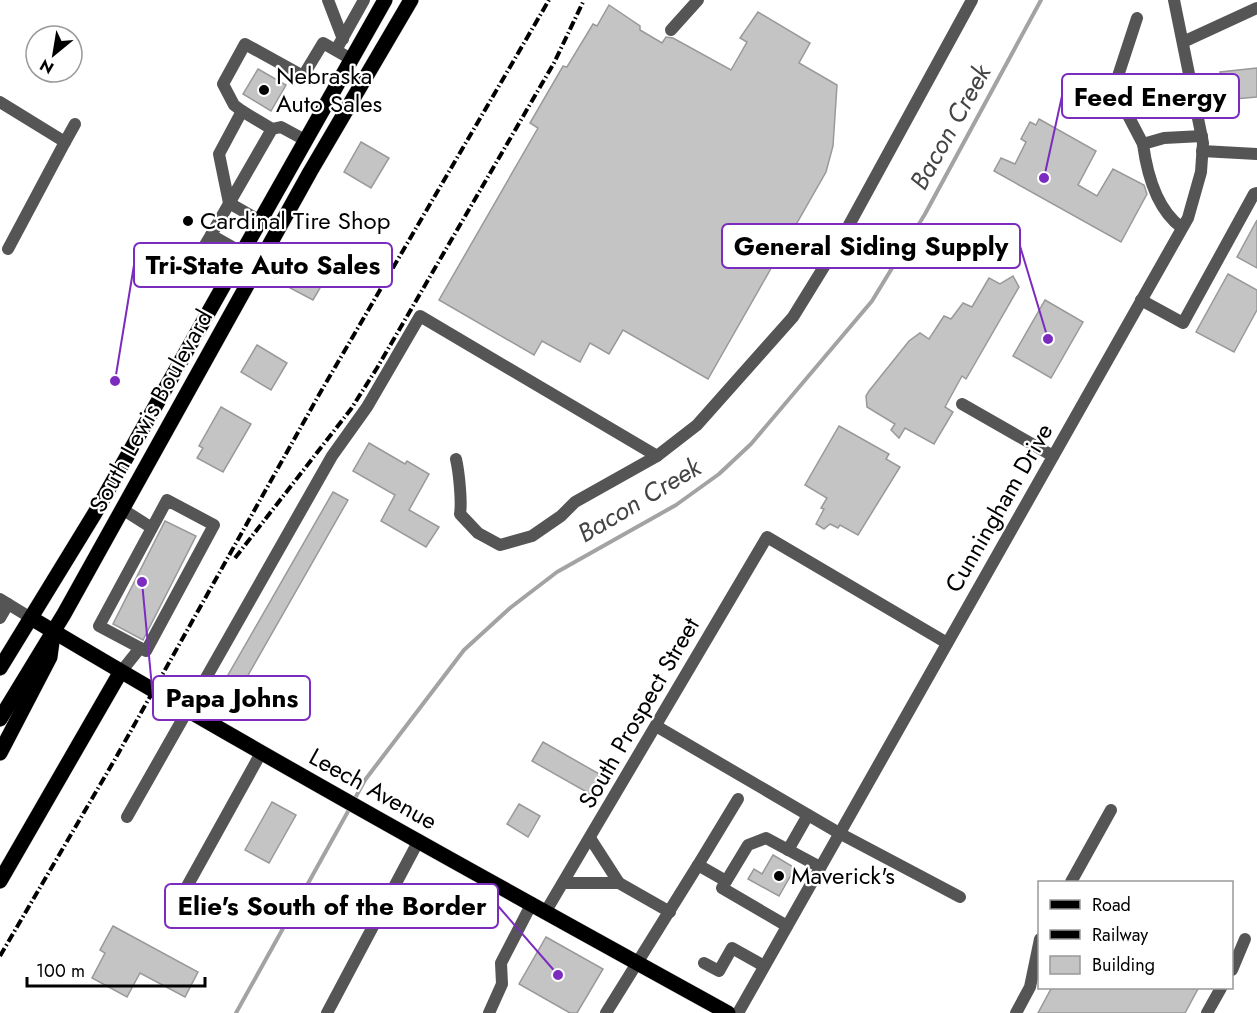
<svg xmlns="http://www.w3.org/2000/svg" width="1257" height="1013" font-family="Jost,sans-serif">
	<rect width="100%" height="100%" fill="#fff"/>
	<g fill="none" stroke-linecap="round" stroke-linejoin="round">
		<!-- stream -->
		<g stroke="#a3a3a3" stroke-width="4">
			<path d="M354 800 365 780 464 650 510 608 557 572 676 505 719 474 751 444 872 301 925 214 1041 0"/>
			<path d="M236 1013 351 806"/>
		</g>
	</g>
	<!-- building -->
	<g fill="#c4c4c4" stroke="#999" stroke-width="1.5">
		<path d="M609 5 640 26V30L662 43 666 37 673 38 731 70 747 42 740 38 758 12 810 43 799 63 837 85 833 146 826 172 708 379 623 330 609 354 590 343 580 362 542 341 534 355 439 300 538 128 530 123 563 66 567 67 593 24 597 26Z"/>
		<path d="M1257 68V97L1223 100 1220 72Z"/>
		<path d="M258 69 286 85 271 111 243 94Z"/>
		<path d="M1039 119 1096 151 1078 185 1097 196 1113 169 1144 185 1147 194 1121 242 994 171 1001 158 1015 164 1026 142 1021 139 1030 122 1036 125Z"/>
		<path d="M361 142 389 158 371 188 344 172Z"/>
		<path d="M1257 220V268L1237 257Z"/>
		<path d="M292 255 327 276 313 300 275 280Z"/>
		<path d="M1228 274 1257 290V310L1234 352 1196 332Z"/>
		<path d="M1013 276 1019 287 966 379 962 376 945 407 953 412 934 444 905 428 899 438 891 430 895 424 867 407 866 396 869 391 909 341 920 333 929 339 944 316 951 319 963 303 972 307 989 278 1000 284Z"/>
		<path d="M1045 300 1083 322 1051 378 1013 356Z"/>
		<path d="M257 345 287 363 271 390 241 372Z"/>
		<path d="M221 407 251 424 223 472 197 458 203 448 199 446Z"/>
		<path d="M839 426 889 454 886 459 900 467 858 535 840 525 838 528 830 524 824 529 816 524 824 509 821 508 827 498 805 485Z"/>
		<path d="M369 443 405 464 407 461 429 474 409 510 439 527 426 547 381 521 395 495 353 471Z"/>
		<path d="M333 492 348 500 239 691 224 682Z"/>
		<path d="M165 521 196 536 143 640 113 624Z"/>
		<path d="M543 742 601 775 590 794 532 761Z"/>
		<path d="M272 802 296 815 269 863 245 850Z"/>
		<path d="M519 804 540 816 528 837 507 824Z"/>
		<path d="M773 855 795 868 779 896 748 879 754 869 762 874Z"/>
		<path d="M113 926 198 972 185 997 140 973 127 997 92 978 105 953 100 950Z"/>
		<path d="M546 937 603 969 577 1013H570L519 984Z"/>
		<path d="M1052 987H1199L1185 1013H1038Z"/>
	</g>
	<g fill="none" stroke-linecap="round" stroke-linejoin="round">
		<defs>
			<g id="major">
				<path d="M31 618C260 755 494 884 728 1013"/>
				<path d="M0 668 95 513 385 0"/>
				<path d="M0 719 64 614 310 172 411 0"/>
				<path d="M0 753 50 657 52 642"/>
				<path d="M0 881 120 673"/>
			</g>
		</defs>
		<!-- major casing -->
		<use href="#major" stroke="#dbdbdb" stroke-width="16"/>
		<!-- minor -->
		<g stroke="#555" stroke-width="12">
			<path d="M328 0 343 39"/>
			<path d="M1137 18 1118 76 1121 102 1143 144"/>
			<path d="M671 30 698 0"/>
			<path d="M1183 42 1257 8"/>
			<path d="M336 50 364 0"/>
			<path d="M0 102 65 142 8 249"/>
			<path d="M242 111 234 105 223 84 245 44 303 76 323 43 351 59"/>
			<path d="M65 142 75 124"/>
			<path d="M1202 151 1257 154"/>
			<path d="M259 220 229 203 219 154 242 111 272 129"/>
			<path d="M1182 228C1156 209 1147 174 1143 144L1164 138 1202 136"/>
			<path d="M241 252 211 235 272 129 281 127 305 140"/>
			<path d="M197 258 211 235"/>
			<path d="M1141 300 1183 323 1254 194 1257 193"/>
			<path d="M962 404 1053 456"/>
			<path d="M456 459C459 472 462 502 460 514L478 533 500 545 532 536 561 516 575 502 657 456 697 425 793 317 843 236 972 0"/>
			<path d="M122 509 152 528 167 500 214 525 146 651 99 626 152 528"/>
			<path d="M0 599 31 618"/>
			<path d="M0 618 8 604"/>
			<path d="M120 673 140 648"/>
			<path d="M656 726 839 833 960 897"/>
			<path d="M127 817 332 456 367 407 420 316 657 456"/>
			<path d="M590 838 619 883"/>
			<path d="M788 850 808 815"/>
			<path d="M698 865 738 799"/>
			<path d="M1071 882 1111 810"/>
			<path d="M563 883H619L670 912"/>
			<path d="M175 908 261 753"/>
			<path d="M546 911 767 537 947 643"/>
			<path d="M787 926 722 888 748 845 766 838 820 867"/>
			<path d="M704 963 719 971 732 948 764 966"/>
			<path d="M1232 970 1245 939"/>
			<path d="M327 1013 419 840"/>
			<path d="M489 1013 502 984 501 963 532 903"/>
			<path d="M606 1013 698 865 726 881"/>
			<path d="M738 1013 1188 218 1201 172 1203 143 1174 0"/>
			<path d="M1016 1013 1030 987 1040 939"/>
			<path d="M1207 1013 1221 988"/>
		</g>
		<!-- major -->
		<use href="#major" stroke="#000" stroke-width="15"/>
		<!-- rail -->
		<g stroke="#000" stroke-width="4" stroke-dasharray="9 3 1.5 3" stroke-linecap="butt">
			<path d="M235 558 351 409 377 368 554 63 584 0"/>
			<path d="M0 956 114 761 320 393 549 0"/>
		</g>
	</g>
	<!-- markers -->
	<g fill="#000" stroke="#fff" stroke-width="2">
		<circle cx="264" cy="90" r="6"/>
		<circle cx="188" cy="221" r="6"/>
		<circle cx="779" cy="876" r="6"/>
	</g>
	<g text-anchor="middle" stroke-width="4.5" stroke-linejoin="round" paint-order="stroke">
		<!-- poi labels -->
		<g font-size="24" fill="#000" stroke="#fff" text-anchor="start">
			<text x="276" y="84">Nebraska<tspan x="276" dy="28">Auto Sales</tspan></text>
			<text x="200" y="229">Cardinal Tire Shop</text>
			<text x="791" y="884">Maverick's</text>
		</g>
		<!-- street labels -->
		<g font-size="24" fill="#000" stroke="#fff">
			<text transform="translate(151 411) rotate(-61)" y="8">South Lewis Boulevard</text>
			<text transform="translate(999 508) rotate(-60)" y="8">Cunningham Drive</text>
			<text transform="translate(639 713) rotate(-60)" y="8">South Prospect Street</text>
			<text transform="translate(373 789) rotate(29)" y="8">Leech Avenue</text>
		</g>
		<!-- water labels -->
		<g font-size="26" font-style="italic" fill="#444" stroke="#fff">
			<text transform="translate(950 127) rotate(-61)" y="9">Bacon Creek</text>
			<text transform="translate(639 500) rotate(-31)" y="9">Bacon Creek</text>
		</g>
	</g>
	<!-- callouts -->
	<path fill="none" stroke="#7b2cbf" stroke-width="2" d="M1044 178L1062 96M1048 339L1020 246M115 381L134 265M142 582L153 698M558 975L498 906"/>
	<g fill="#7b2cbf" stroke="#fff" stroke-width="2">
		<circle cx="1044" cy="178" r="6"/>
		<circle cx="1048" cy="339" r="6"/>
		<circle cx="115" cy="381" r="6"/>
		<circle cx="142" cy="582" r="6"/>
		<circle cx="558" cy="975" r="6"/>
	</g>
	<g fill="#fff" stroke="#7b2cbf" stroke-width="2">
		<rect x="1062" y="74" width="177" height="44" rx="6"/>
		<rect x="722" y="224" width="298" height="44" rx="6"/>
		<rect x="134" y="243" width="258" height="44" rx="6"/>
		<rect x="153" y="676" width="157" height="44" rx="6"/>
		<rect x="165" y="884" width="333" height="44" rx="6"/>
	</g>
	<g font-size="26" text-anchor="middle" font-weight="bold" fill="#000">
		<text x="1150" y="106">Feed Energy</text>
		<text x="871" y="255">General Siding Supply</text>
		<text x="263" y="274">Tri-State Auto Sales</text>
		<text x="232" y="707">Papa Johns</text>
		<text x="332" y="915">Elie's South of the Border</text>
	</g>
	<!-- legend -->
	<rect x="1038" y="881" width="195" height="108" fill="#ffffff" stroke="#999999" stroke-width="1.5"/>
	<rect x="1050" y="900" width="30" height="9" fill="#000000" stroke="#999999" stroke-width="1.5"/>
	<text x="1092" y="911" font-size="18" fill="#000000">Road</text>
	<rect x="1050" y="930" width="30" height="9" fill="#000000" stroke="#999999" stroke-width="1.5"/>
	<text x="1092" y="941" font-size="18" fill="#000000">Railway</text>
	<rect x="1050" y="956" width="30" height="18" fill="#c4c4c4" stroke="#999999" stroke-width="1.5"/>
	<text x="1092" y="971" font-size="18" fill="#000000">Building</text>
	<!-- north arrow -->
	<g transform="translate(54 54) rotate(210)"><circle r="28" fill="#ffffff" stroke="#999999" stroke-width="1.5"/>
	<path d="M0-4.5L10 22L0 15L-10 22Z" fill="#000000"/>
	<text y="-9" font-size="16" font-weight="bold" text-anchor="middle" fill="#000000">N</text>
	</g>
	<!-- scale -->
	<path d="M27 977v9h178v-9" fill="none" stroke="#000000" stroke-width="3"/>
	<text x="36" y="977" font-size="18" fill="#000000" stroke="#ffffff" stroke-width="4.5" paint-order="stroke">100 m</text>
</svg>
